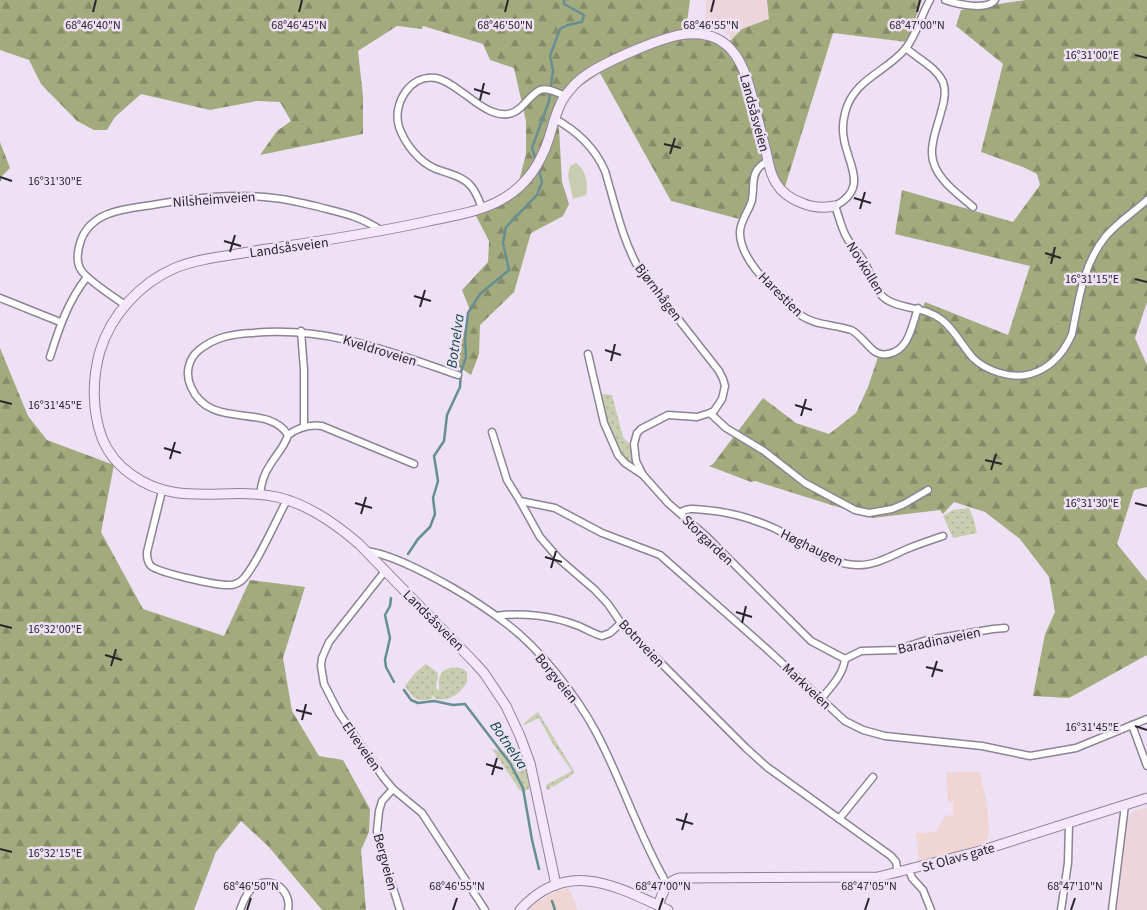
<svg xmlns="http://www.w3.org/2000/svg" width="1147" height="910" font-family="'Source Sans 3',sans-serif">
	<defs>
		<pattern id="grass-dots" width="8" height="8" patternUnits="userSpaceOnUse" patternTransform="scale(1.25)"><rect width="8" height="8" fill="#c7cdae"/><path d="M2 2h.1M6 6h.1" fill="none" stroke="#abb096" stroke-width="1.8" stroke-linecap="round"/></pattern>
		<pattern id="forest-firs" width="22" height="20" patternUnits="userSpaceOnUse" patternTransform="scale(1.25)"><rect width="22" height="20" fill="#a3ab7e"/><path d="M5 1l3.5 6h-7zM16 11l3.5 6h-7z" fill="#858b68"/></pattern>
	</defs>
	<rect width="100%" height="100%" fill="#eee0f5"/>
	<!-- commercial -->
	<g fill="#f0d5d2">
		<path d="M946 772H980L987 804 989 831 988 838 984 844 925 861H919L916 833 936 832 945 816 953 815V802H948Z"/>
		<path d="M569 888 578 910H529L535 903 557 891Z"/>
	</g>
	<!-- education -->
	<g fill="#eed5dc">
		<path d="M706 0H779L778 18 735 41 724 32 707 25 705 21Z"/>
		<path d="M1147 808V910H1116L1128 818 1133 811Z"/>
	</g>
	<!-- grass -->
	<g fill="url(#grass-dots)">
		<path d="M602 394 612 395 623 437 631 446 636 467C611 454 605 420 602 394Z"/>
		<path d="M969 508 973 517 977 533 953 538 943 516 953 510Z"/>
		<path d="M426 664 438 673 436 688 439 691C440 688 438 682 439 679 442 667 454 666 463 669L467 672V682C459 695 450 701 435 699V697L433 696 432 699C415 702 414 699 405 686L416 672Z"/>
		<path d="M538 712 574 771 572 775 553 787 552 786 550 787 551 789 547 790 546 785 572 771 553 744 539 718 524 725V723Z"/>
		<path d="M492 749 515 754 521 749 530 782 529 789 522 792 519 789Z"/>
		<path d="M636 882H656L660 886 657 890C651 893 641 889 635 884Z"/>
	</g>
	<!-- forest -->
	<g fill="url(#forest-firs)">
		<path d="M0 0H690L686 30 697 29 726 45 742 29 769 19 767 0H922L907 42 833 33 784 190 768 153 743 220 671 201 600 73 566 96 557 125 559 128 562 182 569 204 563 216 531 233 514 292 480 325 479 354 471 375 455 364 470 310 462 290 488 262 489 241 474 212 518 185 526 154V121L514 68 490 60 483 44 423 26 422 29 397 26 358 51 363 96V134L260 155 277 131 291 121 280 102 257 101 210 110 141 94 115 117 107 130H94L77 121 41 84 29 60 0 50Z"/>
		<path d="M1025 0H1147V302L1135 338 1147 365V487L1134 490 1117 544 1147 581V655L1069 698 1033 696 1045 634 1055 612 1049 577 1020 539 985 512 954 502 943 514 940 510 873 518 755 481 751 482 709 466 713 464 763 398 796 423 829 434 856 413 868 387 880 351 890 357 907 344 925 302 1008 335 1030 266 895 234 902 190 1013 222 1040 185 1037 174 1023 167 981 152 1003 64 956 26 961 10Z"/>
		<path d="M0 142 10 168 0 178Z"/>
		<path d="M0 348 28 416 47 440 114 465 101 532 143 609 224 636 250 580 305 587 283 658 292 711 319 756 343 760 370 809 369 832 361 850 366 910H322L268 846 241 821 216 852 194 910H0Z"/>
	</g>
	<!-- park -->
	<path fill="#c7cdae" d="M576 163C585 168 589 185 586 195L573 199 568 176 570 166Z"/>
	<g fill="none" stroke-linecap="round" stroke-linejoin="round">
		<!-- stream -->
		<g stroke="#668f93" stroke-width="2.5">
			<path d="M536 160 532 148 549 101 553 70 550 56 560 29 568 25 582 22 584 15 564 4V0"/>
			<path d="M0 179V180"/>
			<path d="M408 554 418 539 430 527 435 514 433 498 438 481 434 456 444 441 447 415 460 387 461 372 466 357 465 338 468 313 480 294 509 270 503 243 506 227 537 195 542 182 538 167"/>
			<path d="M391 598 390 606 385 615 390 638 385 660 386 667 394 682"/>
			<path d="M404 690 411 700 418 703 434 701 453 705 465 704 510 763 523 788 532 840 539 869"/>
			<path d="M552 901 555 910"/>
		</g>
		<defs>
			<g id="street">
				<path d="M930 0C921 15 917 34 906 48 887 72 853 79 845 113 843 121 842 130 844 139 848 165 869 188 835 206 839 216 841 228 847 238 852 247 860 254 865 263 872 276 874 293 889 301 906 310 926 307 942 320 955 330 962 346 973 358 981 366 990 370 1000 373 1033 383 1059 364 1072 334 1079 299 1083 264 1106 236 1118 222 1134 212 1147 200"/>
				<path d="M945 0C956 4 987 11 995 0"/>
				<path d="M906 48C918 59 936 67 943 82 947 92 944 103 941 112 938 125 931 140 932 154 933 177 957 193 973 207"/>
				<path d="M555 119C577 131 595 148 605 171 615 204 622 239 639 269L719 371 723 379 725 386 722 399 714 411 710 413 697 417 668 415 641 429 637 433 634 444 636 461 643 475"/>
				<path d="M768 161C749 171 755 182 752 200 749 211 740 221 740 232 739 262 780 295 799 314 815 326 833 324 851 330 860 334 865 344 874 351 878 354 883 355 888 354 909 351 912 325 918 308"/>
				<path d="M482 208C479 200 476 191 470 185 462 176 447 173 436 169 419 162 405 144 399 127 392 104 410 74 436 78 447 80 457 89 466 95 480 106 503 124 520 108 526 103 532 94 540 90 547 87 558 93 565 96"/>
				<path d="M0 298 60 322"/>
				<path d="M125 305C114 297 87 280 81 270 75 261 78 249 81 240 92 211 125 209 152 205 192 198 233 193 274 198 287 199 301 203 315 206 342 213 358 215 382 231"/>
				<path d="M301 331 304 370V426"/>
				<path d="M588 354 604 423 618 455 625 463 643 475 668 503 706 536 811 641 845 659C843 675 831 687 821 699"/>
				<path d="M50 357C59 328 68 301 87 277"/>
				<path d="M710 413 726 428 764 451 805 483 855 510 869 513 892 509 904 504 928 490"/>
				<path d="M492 432 507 480 520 501 540 537 559 559 595 590 608 604 621 623 746 748 767 767 891 856 896 862 898 873"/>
				<path d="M288 435C299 427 309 424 322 426L414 464"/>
				<path d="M162 491 147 552C147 557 147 562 151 566 160 573 218 586 230 585 234 585 238 583 241 581 255 569 277 518 287 500"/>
				<path d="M260 495C261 484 263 475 270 465 276 455 285 446 288 435 268 402 210 431 191 387 185 374 188 359 199 350 215 337 232 334 252 333 327 326 388 351 458 375"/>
				<path d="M520 501 555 508 602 533 660 555 769 651 845 721 863 730 885 736 982 746 1030 756 1076 748 1147 719"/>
				<path d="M680 513C687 507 697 509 706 510 730 512 754 519 776 529 801 542 827 564 856 565 874 566 891 556 907 549 919 544 931 540 943 536"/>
				<path d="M366 551C392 554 430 575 453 588 472 599 490 611 507 624 540 649 576 695 596 732 622 781 639 836 667 884"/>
				<path d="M385 571 329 642 322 658 321 666 324 684 339 713 383 777 393 789 422 813 485 910"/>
				<path d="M497 616C521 612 553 616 576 625 585 628 593 634 602 636L610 633 621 623"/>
				<path d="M845 659 861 651 896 650 927 640 993 629 1005 628"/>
				<path d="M1132 725 1147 766"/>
				<path d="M393 789 382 801 379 811 377 831 379 844 400 910"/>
				<path d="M839 819 873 777"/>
				<path d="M909 870 912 878 923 890 931 910"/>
				<path d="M240 910C243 902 247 891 255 886 272 875 292 891 288 910"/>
				<path d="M1061 910 1068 863 1069 823"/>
				<path d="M1112 910 1125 805"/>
			</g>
			<g id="secondary">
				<path d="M556 885 530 763 520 736 506 706 484 673 475 663 359 544C336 524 307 504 277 497 226 486 177 508 132 475 119 466 108 453 102 438 92 411 92 379 100 351 111 315 140 283 175 268 200 258 228 256 255 251 313 242 371 234 429 221 451 216 474 213 495 203 523 190 540 166 549 138 553 125 556 111 563 99 569 90 577 81 586 75 605 62 665 35 687 34 734 30 745 68 754 104 758 120 762 135 766 151 768 161 770 174 776 183 782 193 791 199 802 203 813 208 824 208 835 206"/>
				<path d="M658 905C663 893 666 881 680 878L878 877 980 851 1147 798"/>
				<path d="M520 910C567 858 616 886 668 910"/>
			</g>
		</defs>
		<!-- street casing -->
		<use href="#street" stroke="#8e8295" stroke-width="9"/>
		<!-- secondary casing -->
		<use href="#secondary" stroke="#8e8295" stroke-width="11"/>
		<!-- street -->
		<use href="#street" stroke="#fff" stroke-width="6"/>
		<!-- secondary -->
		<use href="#secondary" stroke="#f4e7fa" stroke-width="9"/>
	</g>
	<!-- ticks -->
	<path fill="none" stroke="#2a252d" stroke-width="2" d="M93 12 96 0M299 12 302 0M505 12 508 0M711 12 714 0M917 12 920 0M1135 55 1147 58M474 89 490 94M480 100 484 83M664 144 681 148M670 154 675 138M0 177 12 181M854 198 871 203M860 209 865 192M224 241 241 246M230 252 235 235M1045 253 1061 258M1051 264 1055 247M1135 279 1147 282M414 296 431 301M420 307 425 290M605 350 621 355M611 361 615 344M0 401 12 404M795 405 812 410M801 416 806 399M164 448 181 453M170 459 175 442M985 460 1002 464M991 470 996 454M355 503 372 508M1135 503 1147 506M361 514 366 497M545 557 562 562M551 568 556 551M736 612 752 617M742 623 746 606M0 625 12 628M105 655 122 660M111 666 116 649M926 667 943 671M932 677 937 661M296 710 312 714M302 720 306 704M1135 726 1147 730M486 764 503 769M492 775 497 758M676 819 693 824M682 830 687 813M0 849 12 852M247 910 251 898M453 910 457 898M659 910 663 898M865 910 869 898M1071 910 1075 898"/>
	<g text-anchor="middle" stroke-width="5" stroke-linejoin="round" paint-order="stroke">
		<!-- street labels -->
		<g font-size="14" fill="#2a252d" stroke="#eee0f5">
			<text transform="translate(755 113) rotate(75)" y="5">Landsåsveien</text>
			<text transform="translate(214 199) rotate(-4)" y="5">Nilsheimveien</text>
			<text transform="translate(289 247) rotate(-8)" y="5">Landsåsveien</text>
			<text transform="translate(866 268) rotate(58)" y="5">Novkollen</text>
			<text transform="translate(659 292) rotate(53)" y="5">Bjørnhågen</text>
			<text transform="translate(781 294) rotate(45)" y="5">Harestien</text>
			<text transform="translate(380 350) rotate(17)" y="5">Kveldroveien</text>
			<text transform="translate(708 540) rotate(44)" y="5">Storgarden</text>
			<text transform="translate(812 547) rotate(26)" y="5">Høghaugen</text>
			<text transform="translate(434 620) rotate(45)" y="5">Landsåsveien</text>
			<text transform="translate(939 640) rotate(-12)" y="5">Baradinaveien</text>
			<text transform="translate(642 643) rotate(47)" y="5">Botnveien</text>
			<text transform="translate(557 678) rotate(51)" y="5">Borgveien</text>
			<text transform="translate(807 686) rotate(43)" y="5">Markveien</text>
			<text transform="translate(362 746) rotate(55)" y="5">Elveveien</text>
			<text transform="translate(958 857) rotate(-16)" y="5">St Olavs gate</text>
			<text transform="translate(386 862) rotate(75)" y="5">Bergveien</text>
		</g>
		<!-- water labels -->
		<g font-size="15" font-style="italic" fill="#0f4749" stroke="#eee0f5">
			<text transform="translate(455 341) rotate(-82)" y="5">Botnelva</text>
			<text transform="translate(509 745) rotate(56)" y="5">Botnelva</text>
		</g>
	</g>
	<g font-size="12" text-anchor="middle" fill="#2a252d" stroke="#eee0f5" stroke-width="5" stroke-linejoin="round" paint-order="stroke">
		<text x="93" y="29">68°46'40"N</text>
		<text x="299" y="29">68°46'45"N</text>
		<text x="505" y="29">68°46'50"N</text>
		<text x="711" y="29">68°46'55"N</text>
		<text x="917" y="29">68°47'00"N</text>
		<text x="1092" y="59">16°31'00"E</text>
		<text x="55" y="185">16°31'30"E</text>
		<text x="1092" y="283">16°31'15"E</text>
		<text x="55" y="409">16°31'45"E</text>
		<text x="1092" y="507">16°31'30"E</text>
		<text x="55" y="633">16°32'00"E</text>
		<text x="1092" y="731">16°31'45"E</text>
		<text x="55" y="857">16°32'15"E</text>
		<text x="251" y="890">68°46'50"N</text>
		<text x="457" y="890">68°46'55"N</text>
		<text x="663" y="890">68°47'00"N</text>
		<text x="869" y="890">68°47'05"N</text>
		<text x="1075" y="890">68°47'10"N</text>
	</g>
</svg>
